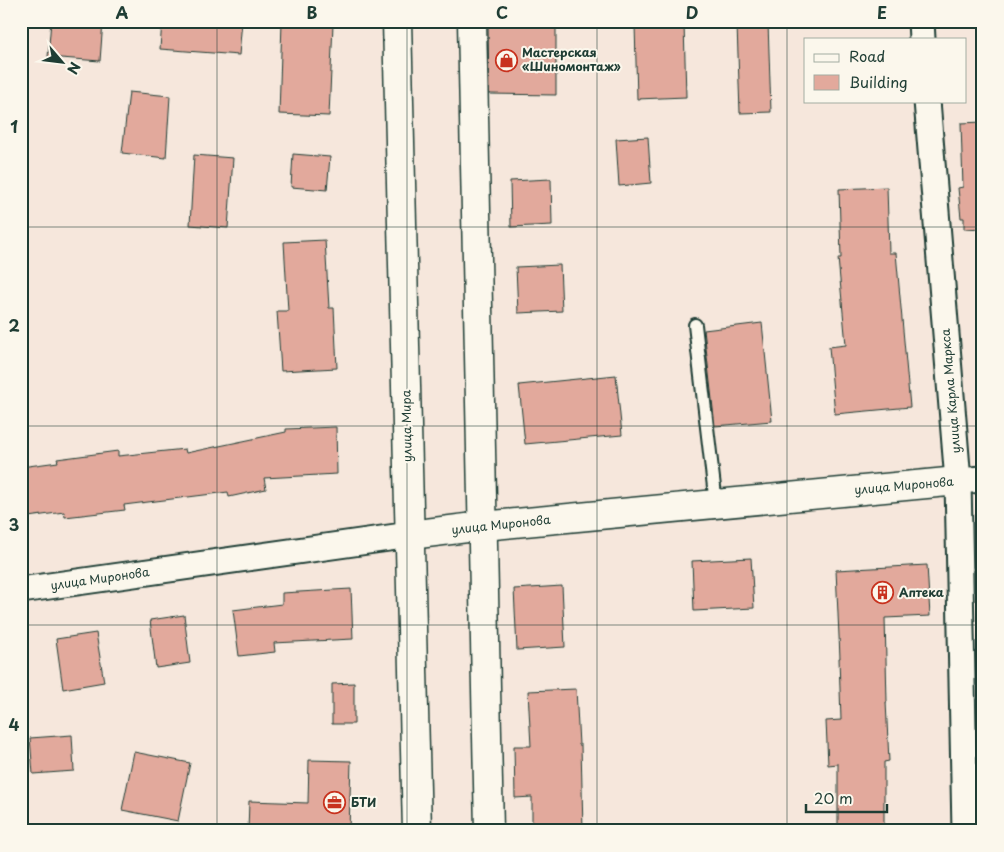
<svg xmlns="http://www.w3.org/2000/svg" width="1004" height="852" font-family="'Playpen Sans',sans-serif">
	<rect width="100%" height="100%" fill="#f6e7dc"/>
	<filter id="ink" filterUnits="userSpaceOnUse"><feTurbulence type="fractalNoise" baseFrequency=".02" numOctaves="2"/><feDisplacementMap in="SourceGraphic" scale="10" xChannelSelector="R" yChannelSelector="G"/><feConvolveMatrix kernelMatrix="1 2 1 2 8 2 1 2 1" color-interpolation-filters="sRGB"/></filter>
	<g filter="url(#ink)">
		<!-- building -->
		<g fill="#e2a99c" stroke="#1f3d34">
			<path d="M51 21H103L100 61 48 57Z"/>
			<path d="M162 21H242L239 55 160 49Z"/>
			<path d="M488 21H556V95L489 94Z"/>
			<path d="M282 22 333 24 329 116 279 114Z"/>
			<path d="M768 23 771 112 740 113 737 25Z"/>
			<path d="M684 24 686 97 637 99 635 25Z"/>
			<path d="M129 92 170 96 166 158 122 153Z"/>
			<path d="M983 122V228L964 229V218H961L958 188 963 187 961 123Z"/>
			<path d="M648 137 651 183 619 186 616 139Z"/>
			<path d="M293 154 330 157 327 190 291 187Z"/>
			<path d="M194 155 233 158 228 228 190 225Z"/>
			<path d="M551 179 552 225 511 227 510 181Z"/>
			<path d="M887 187 889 253H896L910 407 835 414 829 347 846 345 838 258H841L839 189Z"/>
			<path d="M325 240 329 308H334L337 368 281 371 277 311H288L284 242Z"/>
			<path d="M560 265 562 311 518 313 516 267Z"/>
			<path d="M762 323 772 421 715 426 704 330Z"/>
			<path d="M616 375 622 435 525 444 519 385Z"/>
			<path d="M336 427 337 474 264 478 266 489 229 497 228 492 124 505 125 510 65 517 64 512 21 518V467L58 462 57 459 118 451V456L185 449 186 453 286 432V429Z"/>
			<path d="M751 558 754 608 694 611 692 561Z"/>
			<path d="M927 565 930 616 885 618 887 702H886L889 761 884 762V828H838V764L828 765 826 721 841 720 839 658H840L836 570Z"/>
			<path d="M562 586 565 647 517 650 514 589Z"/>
			<path d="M351 589 353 639 274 643 275 652 239 656 233 610 282 604V593Z"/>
			<path d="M184 615 190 663 156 668 150 620Z"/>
			<path d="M96 633 104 682 63 689 56 639Z"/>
			<path d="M354 683V724H332V684Z"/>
			<path d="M576 689 579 745H581L583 831H532V797L515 798 514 746H531L528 691Z"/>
			<path d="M72 735 74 771 33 774 30 738Z"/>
			<path d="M134 752 190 763 178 821 122 810Z"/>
			<path d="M309 760 351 761 349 831H248L249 801 308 803Z"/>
		</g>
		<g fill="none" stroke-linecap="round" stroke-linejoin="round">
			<defs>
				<path id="service" d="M695 325 716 504"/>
				<g id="minor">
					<path d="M921 21 922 39"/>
					<path d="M927 101 958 481 965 831"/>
					<path d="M958 481 983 479"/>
					<path d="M21 590 410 535"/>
				</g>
				<g id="tertiary">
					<path d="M397 21 417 831"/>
					<path d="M472 21 489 831"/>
					<path d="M410 535 483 526 958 481"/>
				</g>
			</defs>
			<!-- service casing -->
			<use href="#service" stroke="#1f3d34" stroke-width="16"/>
			<!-- minor casing -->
			<use href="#minor" stroke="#1f3d34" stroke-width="29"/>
			<!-- tertiary casing -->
			<use href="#tertiary" stroke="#1f3d34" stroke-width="31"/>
			<!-- service -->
			<use href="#service" stroke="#fbf7ec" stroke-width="12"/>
			<!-- minor -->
			<use href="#minor" stroke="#fbf7ec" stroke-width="25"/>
			<!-- tertiary -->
			<use href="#tertiary" stroke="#fbf7ec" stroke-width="28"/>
		</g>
	</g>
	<!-- grid -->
	<path fill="none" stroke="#1f3d34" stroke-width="1" stroke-opacity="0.55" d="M217 21V831M407 21V831M597 21V831M787 21V831M21 227H983M21 426H983M21 625H983"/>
	<!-- icons -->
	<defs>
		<symbol id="shop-ring" viewBox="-11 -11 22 22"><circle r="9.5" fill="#fbf7ec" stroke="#c8321e" stroke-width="1.5"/><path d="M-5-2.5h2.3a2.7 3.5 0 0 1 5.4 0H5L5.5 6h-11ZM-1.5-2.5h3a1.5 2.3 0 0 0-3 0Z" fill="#c8321e"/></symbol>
		<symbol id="building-ring" viewBox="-11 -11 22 22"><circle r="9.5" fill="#fbf7ec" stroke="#c8321e" stroke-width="1.5"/><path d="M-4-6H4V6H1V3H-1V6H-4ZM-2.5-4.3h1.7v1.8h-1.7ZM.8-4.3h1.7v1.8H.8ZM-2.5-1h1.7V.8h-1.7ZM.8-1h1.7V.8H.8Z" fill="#c8321e"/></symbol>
		<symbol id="office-ring" viewBox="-11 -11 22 22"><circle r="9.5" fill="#fbf7ec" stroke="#c8321e" stroke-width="1.5"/><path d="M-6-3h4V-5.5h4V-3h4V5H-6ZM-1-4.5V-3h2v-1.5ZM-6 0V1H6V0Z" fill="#c8321e"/></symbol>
	</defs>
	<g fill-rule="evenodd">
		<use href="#shop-ring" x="494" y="48" width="25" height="25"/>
		<use href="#building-ring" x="870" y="580" width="25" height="25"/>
		<use href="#office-ring" x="322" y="790" width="25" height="25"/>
	</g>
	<g text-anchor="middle" stroke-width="4" stroke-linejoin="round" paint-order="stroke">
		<!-- poi labels -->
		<g font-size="12" font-weight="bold" fill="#1f3d34" stroke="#fbf7ec" text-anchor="start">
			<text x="522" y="57">Мастерская<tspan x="522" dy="14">«Шиномонтаж»</tspan></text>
			<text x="899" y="597">Аптека</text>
			<text x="351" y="807">БТИ</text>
		</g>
		<!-- street labels -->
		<g font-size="12" fill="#1f3d34" stroke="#fbf7ec">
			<text transform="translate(951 391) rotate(-95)" y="4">улица Карла Маркса</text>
			<text transform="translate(407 426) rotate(-91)" y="4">улица Мира</text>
			<text transform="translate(904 486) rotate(-5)" y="4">улица Миронова</text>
			<text transform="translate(501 525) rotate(-6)" y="4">улица Миронова</text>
			<text transform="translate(100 579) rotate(-8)" y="4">улица Миронова</text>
		</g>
	</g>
	<!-- margin -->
	<rect width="1004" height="852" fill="none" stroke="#fbf7ec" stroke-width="55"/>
	<!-- legend -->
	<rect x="804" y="38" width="162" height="65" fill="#fbf7ec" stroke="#a3ada2"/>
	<rect x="814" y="54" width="25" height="8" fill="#fbf7ec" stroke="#a3ada2"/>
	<text x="849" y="62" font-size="15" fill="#1f3d34">Road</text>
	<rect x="814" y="75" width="25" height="15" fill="#e2a99c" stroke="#a3ada2"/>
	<text x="849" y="88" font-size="15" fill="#1f3d34">Building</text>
	<!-- north arrow -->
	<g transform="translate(62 62) rotate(118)" stroke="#fbf7ec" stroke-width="4" paint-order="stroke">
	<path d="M0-4L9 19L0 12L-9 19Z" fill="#1f3d34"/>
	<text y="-8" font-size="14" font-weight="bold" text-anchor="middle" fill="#1f3d34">N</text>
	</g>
	<!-- scale -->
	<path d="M806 804v8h81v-8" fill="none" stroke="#1f3d34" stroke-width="2.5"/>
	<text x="814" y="804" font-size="15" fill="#1f3d34" stroke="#fbf7ec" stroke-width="4" paint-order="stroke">20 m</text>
	<rect x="28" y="28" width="948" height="796" fill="none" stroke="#1f3d34" stroke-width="2"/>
	<g font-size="16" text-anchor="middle" font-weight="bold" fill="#1f3d34">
		<text x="122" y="19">A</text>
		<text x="312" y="19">B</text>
		<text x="502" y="19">C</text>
		<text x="692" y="19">D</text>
		<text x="882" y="19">E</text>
		<text x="14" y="133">1</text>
		<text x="14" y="332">2</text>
		<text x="14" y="531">3</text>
		<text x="14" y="731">4</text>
	</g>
</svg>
